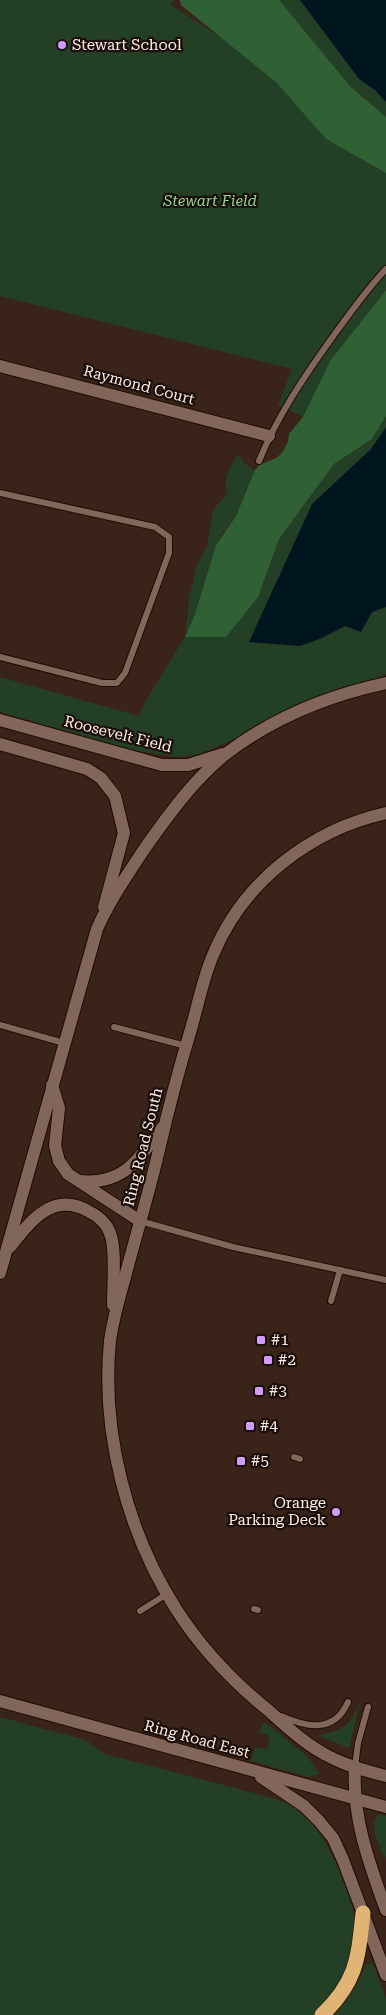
<svg xmlns="http://www.w3.org/2000/svg" width="386" height="2015" font-family="'Roboto Serif',serif">
	<rect width="100%" height="100%" fill="#3a2318"/>
	<!-- green -->
	<g fill="#233f25">
		<path d="M0 0H174L171 5 386 143V290L330 361 303 417 278 405 292 369 0 296Z"/>
		<path d="M279 0H386V117L350 86Z"/>
		<path d="M386 416V674L197 755 177 757 135 751 0 712V677L139 716 145 702 185 637 189 598 197 565 207 546 213 510 227 494C222 480 231 466 238 454L245 464 255 470 236 516 221 536 210 564 195 614 185 637 258 597 279 539 334 464 372 439Z"/>
		<path d="M360 1703 349 1748 317 1735C342 1732 350 1725 360 1703Z"/>
		<path d="M0 1717 86 1740 105 1754 273 1798C284 1802 294 1806 303 1814 330 1838 357 1903 356 1938 356 1948 352 1963 348 1972 342 1985 325 2003 316 2015H0Z"/>
		<path d="M265 1722 307 1756 320 1774 309 1777 251 1761 255 1747 267 1749 270 1736 259 1732Z"/>
		<path d="M379 1814 386 1816V1856L384 1858 375 1834 374 1820Z"/>
		<path d="M372 1960 386 1999V2015H334C349 1999 358 1984 366 1964H371Z"/>
	</g>
	<!-- forest -->
	<g fill="#2f6134">
		<path d="M180 0H279L350 86 386 117V173L326 139 277 83 181 5Z"/>
		<path d="M386 290V416L372 439 334 464 279 539 258 597 226 637H185L195 614 216 545 236 516 255 470 259 465 276 458 282 453 288 442 289 434 303 417 330 361Z"/>
	</g>
	<!-- water -->
	<g fill="#00161f">
		<path d="M300 0H386V102L375 90 359 79Z"/>
		<path d="M386 427V607L372 612 361 632 345 626 322 638 300 646 249 642 312 504 371 449Z"/>
	</g>
	<g fill="none" stroke-linecap="round" stroke-linejoin="round">
		<defs>
			<g id="lane">
				<path d="M259 461C277 417 302 380 329 342 347 317 365 291 386 269"/>
				<path d="M0 493 155 527 169 537V553L125 673 117 683H102L0 657"/>
				<path d="M0 1025 64 1043"/>
				<path d="M114 1027 186 1046"/>
				<path d="M140 1221 233 1247 386 1280"/>
				<path d="M331 1301 340 1270"/>
				<path d="M294 1457 300 1459"/>
				<path d="M254 1609 258 1610"/>
				<path d="M140 1611 167 1594"/>
				<path d="M281 1716C306 1727 334 1734 348 1702"/>
				<path d="M355 1767 358 1743 368 1707"/>
			</g>
			<g id="street">
				<path d="M0 366 269 436"/>
				<path d="M0 720 162 765H188L223 754"/>
				<path d="M0 744 87 769 101 778 115 796 124 833 104 907"/>
				<path d="M386 813C310 830 243 882 213 955 203 978 198 1005 191 1029 179 1069 168 1110 159 1150 149 1193 136 1235 125 1277 119 1298 113 1319 110 1341 101 1432 127 1532 176 1609 201 1648 232 1681 268 1710 287 1727 306 1745 330 1757 347 1766 367 1771 386 1776"/>
				<path d="M52 1085 59 1108 55 1146 59 1161 68 1174 140 1221"/>
				<path d="M79 1181C125 1185 137 1160 162 1128"/>
				<path d="M10 1247C30 1222 52 1191 88 1211 98 1216 108 1224 111 1236 116 1252 113 1286 113 1305"/>
				<path d="M0 1273 97 929C109 901 128 874 145 848 169 814 195 778 227 753 273 718 330 695 386 683"/>
				<path d="M0 1701 386 1807"/>
				<path d="M355 1767C352 1817 369 1863 386 1910"/>
				<path d="M261 1777 304 1806 319 1821 333 1838 343 1860 386 1975"/>
			</g>
			<path id="highway" d="M322 2015C357 1981 358 1959 363 1913"/>
		</defs>
		<!-- lane casing -->
		<use href="#lane" stroke="#210b03" stroke-width="8"/>
		<!-- street casing -->
		<use href="#street" stroke="#210b03" stroke-width="14"/>
		<!-- highway casing -->
		<use href="#highway" stroke="#210b03" stroke-width="16"/>
		<!-- lane -->
		<use href="#lane" stroke="#826659" stroke-width="6"/>
		<!-- street -->
		<use href="#street" stroke="#826659" stroke-width="12"/>
		<!-- highway -->
		<use href="#highway" stroke="#e0b475" stroke-width="15"/>
	</g>
	<!-- markers -->
	<g fill="#d29cfd" stroke="#1a0f0a" stroke-width="2">
		<circle cx="62" cy="45" r="5"/>
		<rect x="256" y="1335" width="10" height="10" rx="2.5"/>
		<rect x="263" y="1355" width="10" height="10" rx="2.5"/>
		<rect x="254" y="1386" width="10" height="10" rx="2.5"/>
		<rect x="245" y="1421" width="10" height="10" rx="2.5"/>
		<rect x="236" y="1456" width="10" height="10" rx="2.5"/>
		<circle cx="336" cy="1512" r="5"/>
	</g>
	<g text-anchor="middle" stroke-width="4.5" stroke-linejoin="round" paint-order="stroke">
		<!-- poi labels -->
		<g font-size="15" fill="#ffeee7" stroke="#1a0f0a" text-anchor="start">
			<text x="72" y="50">Stewart School</text>
			<text x="271" y="1345">#1</text>
			<text x="278" y="1365">#2</text>
			<text x="269" y="1396">#3</text>
			<text x="260" y="1431">#4</text>
			<text x="251" y="1466">#5</text>
			<text x="326" y="1508" text-anchor="end">Orange<tspan x="326" dy="17">Parking Deck</tspan></text>
		</g>
		<!-- park labels -->
		<g font-size="15" font-style="italic" fill="#8dd692" stroke="#1a0f0a">
			<text x="210" y="206">Stewart Field</text>
		</g>
		<!-- street labels -->
		<g font-size="15" fill="#ffeee7" stroke="#1a0f0a">
			<text transform="translate(139 385) rotate(15)" y="5">Raymond Court</text>
			<text transform="translate(118 734) rotate(14)" y="5">Roosevelt Field</text>
			<text transform="translate(143 1147) rotate(-76)" y="5">Ring Road South</text>
			<text transform="translate(197 1739) rotate(15)" y="5">Ring Road East</text>
		</g>
	</g>
</svg>
